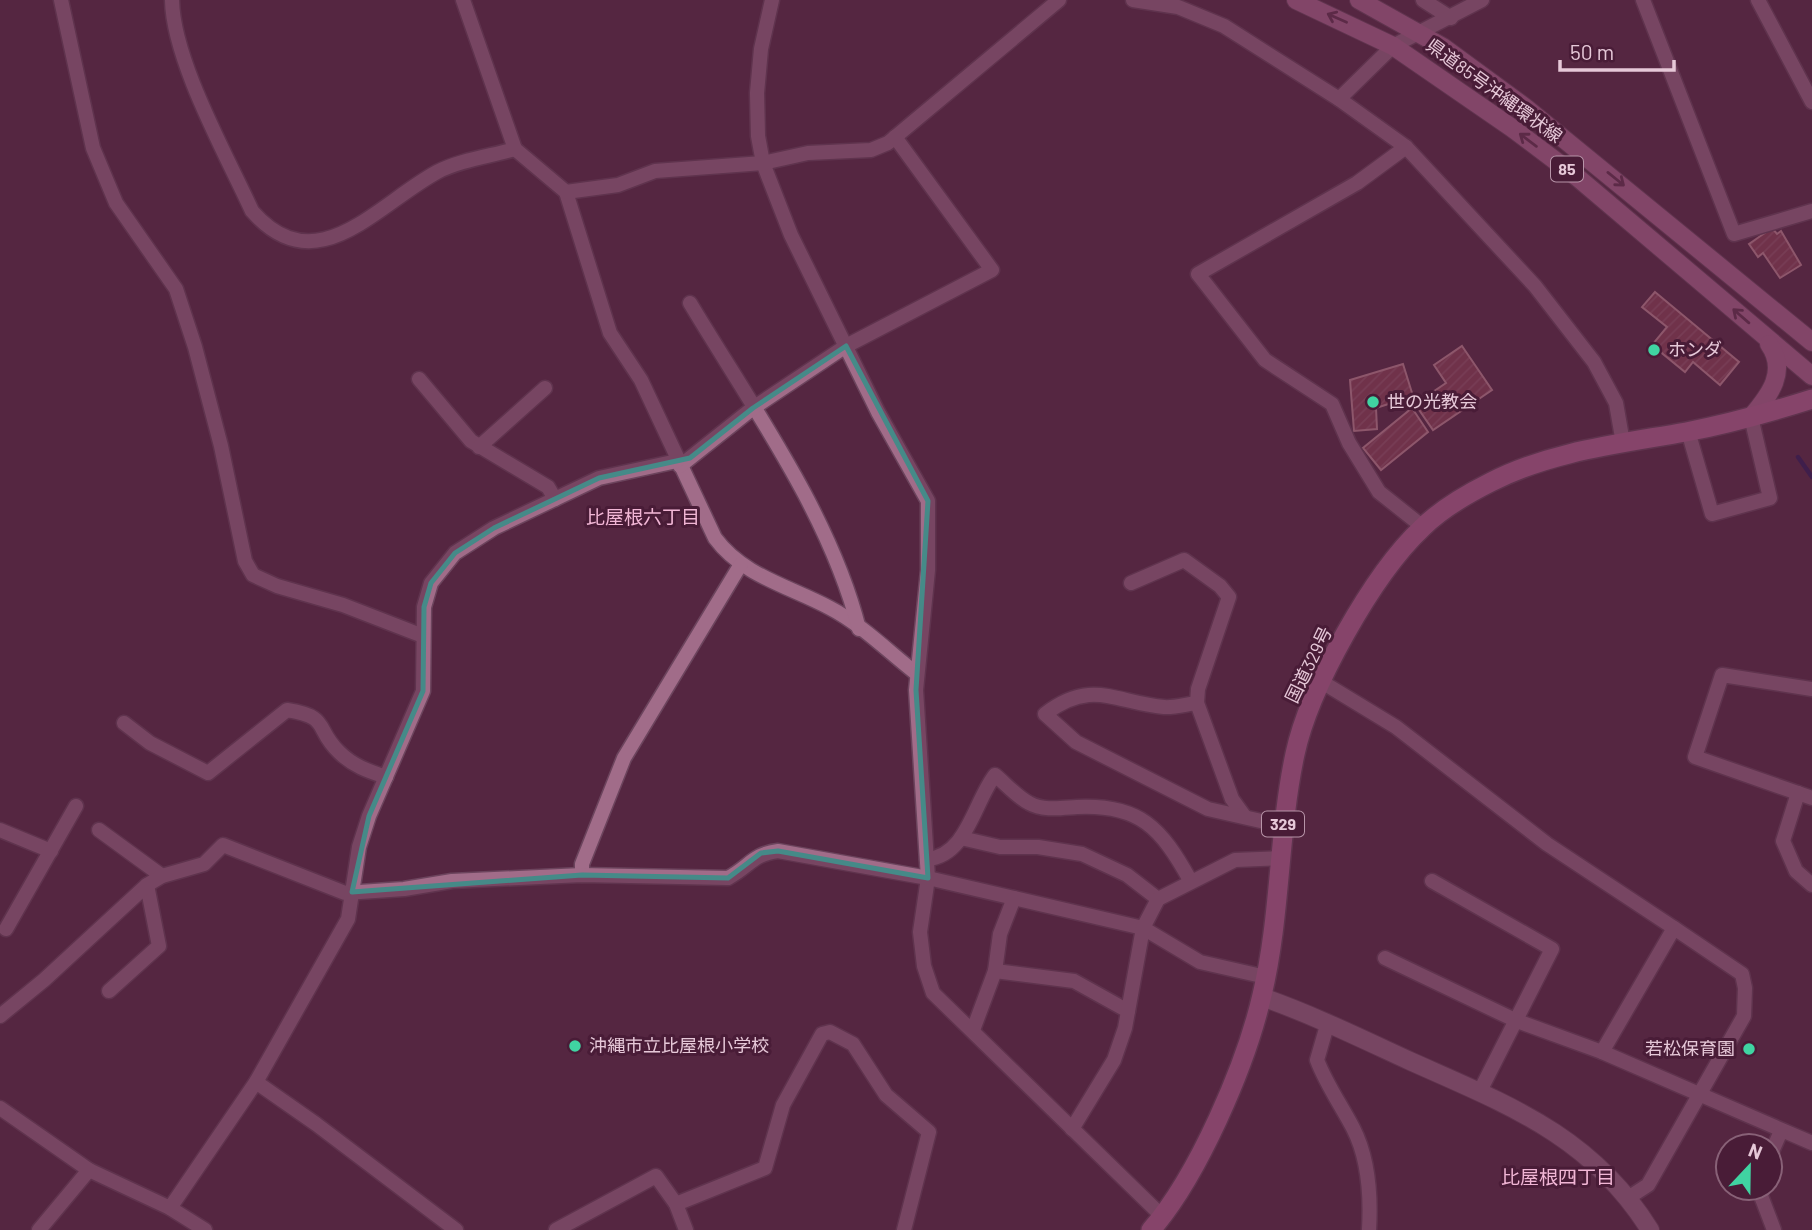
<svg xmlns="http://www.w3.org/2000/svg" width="1812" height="1230" font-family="Barlow,'Noto Sans JP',sans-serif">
	<defs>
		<pattern id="building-hatch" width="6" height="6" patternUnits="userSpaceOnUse" patternTransform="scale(1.75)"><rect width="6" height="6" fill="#904055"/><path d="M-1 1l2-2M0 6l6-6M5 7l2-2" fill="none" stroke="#a05a6d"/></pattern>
	</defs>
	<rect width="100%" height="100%" fill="#552641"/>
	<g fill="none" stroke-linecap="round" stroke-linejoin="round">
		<!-- stream -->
		<path stroke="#241657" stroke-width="4.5" d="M1798 457 1812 477"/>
	</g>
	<!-- building -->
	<g fill="url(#building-hatch)" stroke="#d0919d" stroke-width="2">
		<path d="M1772 228 1777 234 1781 231 1801 265 1780 278 1763 253 1758 257 1749 244Z"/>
		<path d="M1655 292 1739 362 1720 385 1693 362 1685 372 1652 345 1667 327 1642 307Z"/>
		<path d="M1462 346 1492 390 1433 430 1415 404 1446 383 1434 365Z"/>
		<path d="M1403 364 1413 396 1376 408 1377 429 1354 431 1350 380Z"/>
		<path d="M1412 408 1428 432 1381 470 1363 448Z"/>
	</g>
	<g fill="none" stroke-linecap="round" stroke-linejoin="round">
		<defs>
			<g id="minor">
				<path d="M61 0 93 148 116 203 176 289 195 347 221 446 245 561 253 575 277 586 343 605 423 636"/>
				<path d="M172 0C173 60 226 154 252 211 316 284 375 206 437 172 460 160 491 156 515 149"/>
				<path d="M463 0 515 149 566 192 610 333 641 380 715 538C743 576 789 586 830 608 861 624 890 653 917 674"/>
				<path d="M772 0 761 49 757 93 758 136 763 163 791 235 878 412 928 501V570L916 690 928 878 920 932 924 966 933 993 1163 1217"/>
				<path d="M1133 0 1178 7 1224 26 1339 99 1406 147 1535 286 1594 362 1616 403 1623 443"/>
				<path d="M1423 0 1451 18"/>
				<path d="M1643 0 1734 234 1812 211"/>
				<path d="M1758 0 1812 102"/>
				<path d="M1339 99 1393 46 1482 0"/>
				<path d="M1406 147 1357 183 1198 274 1265 360 1332 404 1349 443 1379 492 1423 527"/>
				<path d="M566 192 618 185 655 171 763 163 808 153 871 150 888 143 1059 0"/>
				<path d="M690 303C751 405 830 514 859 629"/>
				<path d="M419 379 471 441 548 487 555 499"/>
				<path d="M1688 431 1712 514 1770 498 1751 417"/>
				<path d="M479 447 545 388"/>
				<path d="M680 466 753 408 846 346 992 270 895 137"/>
				<path d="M1131 583 1184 560 1220 586 1229 597 1198 689 1197 703 1232 799 1245 817"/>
				<path d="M1322 682 1396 727 1547 844 1674 928"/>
				<path d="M1812 689 1722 675 1695 757 1812 798"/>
				<path d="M1197 703C1187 704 1174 708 1164 707 1116 703 1092 678 1045 714L1076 742 1208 809 1283 826"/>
				<path d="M124 723 150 743 208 773 287 710C331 717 314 728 339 752 353 766 368 771 386 777"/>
				<path d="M1798 793 1783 841 1796 871 1812 885"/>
				<path d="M0 830 51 851"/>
				<path d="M99 830 162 876"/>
				<path d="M961 838 1000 847H1038L1082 854 1127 875 1158 899"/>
				<path d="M927 859C967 856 974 802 995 775 1006 784 1017 797 1029 803 1043 811 1061 808 1077 807 1140 804 1161 828 1190 880"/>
				<path d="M582 875V864L624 758 741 564"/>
				<path d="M1432 881 1552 949 1480 1091"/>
				<path d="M6 929 76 806"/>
				<path d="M1385 958 1517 1021 1602 1052 1812 1143"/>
				<path d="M995 971 1074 981 1128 1011"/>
				<path d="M109 991 159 946 147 885"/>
				<path d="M0 1016 44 980 147 885 162 876 204 864 223 845 345 893 404 889 452 881 582 875 728 878C750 866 753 854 778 851L928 878 1143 928 1200 962 1266 977"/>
				<path d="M1328 1022 1317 1060C1326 1084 1341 1105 1353 1128 1369 1159 1371 1196 1369 1230"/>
				<path d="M973 1030 995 971 1000 934 1014 898"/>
				<path d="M1602 1052 1674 928 1742 974 1745 988 1744 1016 1648 1185 1628 1198"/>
				<path d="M256 1082 316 1124 456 1230"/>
				<path d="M0 1108 89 1170 170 1208 205 1230"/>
				<path d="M1072 1129 1114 1060 1125 1028 1143 928 1158 899 1235 860 1281 858"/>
				<path d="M1770 1156 1781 1131"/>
				<path d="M1758 1188 1774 1230"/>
				<path d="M676 1204 765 1168 783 1105 822 1034 830 1032 853 1044 886 1095 929 1132 904 1230"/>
				<path d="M170 1208 256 1082 348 919 359 847 369 816 423 691 424 607 431 583 455 553 494 528 599 478 677 461"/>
				<path d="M39 1230 89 1170"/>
				<path d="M556 1230 656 1176 676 1204 686 1230"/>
			</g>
			<path id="tertiary" d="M1262 997C1313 1015 1360 1038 1410 1061 1506 1104 1591 1135 1650 1230"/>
			<g id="primary">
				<path d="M1296 0 1393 46 1512 128 1577 177 1812 376"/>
				<path d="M1359 0 1443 47 1526 108 1812 342"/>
				<path d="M1751 417C1770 395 1788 371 1769 344"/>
			</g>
			<path id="trunk" d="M1151 1230C1198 1176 1246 1065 1262 995 1281 916 1278 833 1295 754 1309 688 1373 574 1422 528 1441 509 1467 494 1491 482 1552 451 1619 444 1686 432 1728 424 1771 412 1812 399"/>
		</defs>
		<!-- minor casing -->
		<use href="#minor" stroke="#6c445d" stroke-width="17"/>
		<!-- tertiary casing -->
		<use href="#tertiary" stroke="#6c445d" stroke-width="20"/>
		<!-- primary casing -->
		<use href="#primary" stroke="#6c445d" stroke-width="20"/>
		<!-- trunk casing -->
		<use href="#trunk" stroke="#6c445d" stroke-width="22"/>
		<!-- minor -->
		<use href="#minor" stroke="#a16c89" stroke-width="14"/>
		<!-- tertiary -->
		<use href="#tertiary" stroke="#a16c89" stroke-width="18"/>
		<!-- primary -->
		<use href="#primary" stroke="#b86a97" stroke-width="18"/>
		<!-- trunk -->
		<use href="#trunk" stroke="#c0699c" stroke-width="19"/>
	</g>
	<!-- one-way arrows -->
	<defs><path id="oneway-shaft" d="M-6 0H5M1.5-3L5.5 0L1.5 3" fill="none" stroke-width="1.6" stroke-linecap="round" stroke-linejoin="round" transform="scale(1.75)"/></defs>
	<g stroke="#65304f">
		<use href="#oneway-shaft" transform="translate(1337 18) rotate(-156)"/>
		<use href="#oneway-shaft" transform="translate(1528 140) rotate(-143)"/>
		<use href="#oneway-shaft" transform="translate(1616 179) rotate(39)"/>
		<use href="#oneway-shaft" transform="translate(1741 316) rotate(-139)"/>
	</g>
	<!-- marked area -->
	<path d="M0 0H1812V1230H0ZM846 346 928 501 916 690 928 878 778 851 761 853 728 878 582 875 352 892 369 816 423 691 424 607 431 583 455 553 494 528 599 478 690 458 753 408Z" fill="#552641" fill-opacity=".55" fill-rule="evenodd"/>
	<path fill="none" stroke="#458a88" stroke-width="5" stroke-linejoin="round" d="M846 346 928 501 916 690 928 878 778 851 761 853 728 878 582 875 352 892 369 816 423 691 424 607 431 583 455 553 494 528 599 478 690 458 753 408Z"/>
	<!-- markers -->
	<g fill="#40d4a2" stroke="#491c37" stroke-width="2.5">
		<circle cx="1654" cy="350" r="7"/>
		<circle cx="1373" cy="402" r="7"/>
		<circle cx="575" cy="1046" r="7"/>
		<circle cx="1749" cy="1049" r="7"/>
	</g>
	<g text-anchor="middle" stroke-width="6" stroke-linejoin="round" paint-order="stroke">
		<!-- shield labels -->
		<g fill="#491c37" stroke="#b794a8" stroke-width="2">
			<rect x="1551" y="156.5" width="32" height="25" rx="5"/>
			<rect x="1262" y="811.5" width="42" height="25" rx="5"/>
		</g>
		<g font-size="16" font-weight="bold" fill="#e6c8d8">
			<text x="1567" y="175">85</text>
			<text x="1283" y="830">329</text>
		</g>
		<!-- street labels -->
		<g font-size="18" fill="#e6c8d8" stroke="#491c37">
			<text transform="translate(1494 91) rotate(36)" y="6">県道85号沖縄環状線</text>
			<text transform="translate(1309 665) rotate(-64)" y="6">国道329号</text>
		</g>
		<!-- poi labels -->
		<g font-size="18" fill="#e6c8d8" stroke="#491c37" text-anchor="start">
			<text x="1668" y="356">ホンダ</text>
			<text x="1387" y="408">世の光教会</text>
			<text x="589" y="1052">沖縄市立比屋根小学校</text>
			<text x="1735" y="1055" text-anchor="end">若松保育園</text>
		</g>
		<!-- neighbourhood labels -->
		<g font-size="19" fill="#f1b6d5" stroke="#491c37">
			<text x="643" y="524">比屋根六丁目</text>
			<text x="1558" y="1184">比屋根四丁目</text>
		</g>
	</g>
	<!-- north arrow -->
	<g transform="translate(1749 1167) rotate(22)"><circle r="33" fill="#491c37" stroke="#886177" stroke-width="2"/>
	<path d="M0-5L12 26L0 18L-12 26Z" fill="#40d4a2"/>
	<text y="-10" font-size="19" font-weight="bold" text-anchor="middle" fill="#e6c8d8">N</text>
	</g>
	<!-- scale -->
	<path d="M1560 60v10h114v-10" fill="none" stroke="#e6c8d8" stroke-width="3.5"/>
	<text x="1570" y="60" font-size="21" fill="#e6c8d8" stroke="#491c37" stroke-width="5" paint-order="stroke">50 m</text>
</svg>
